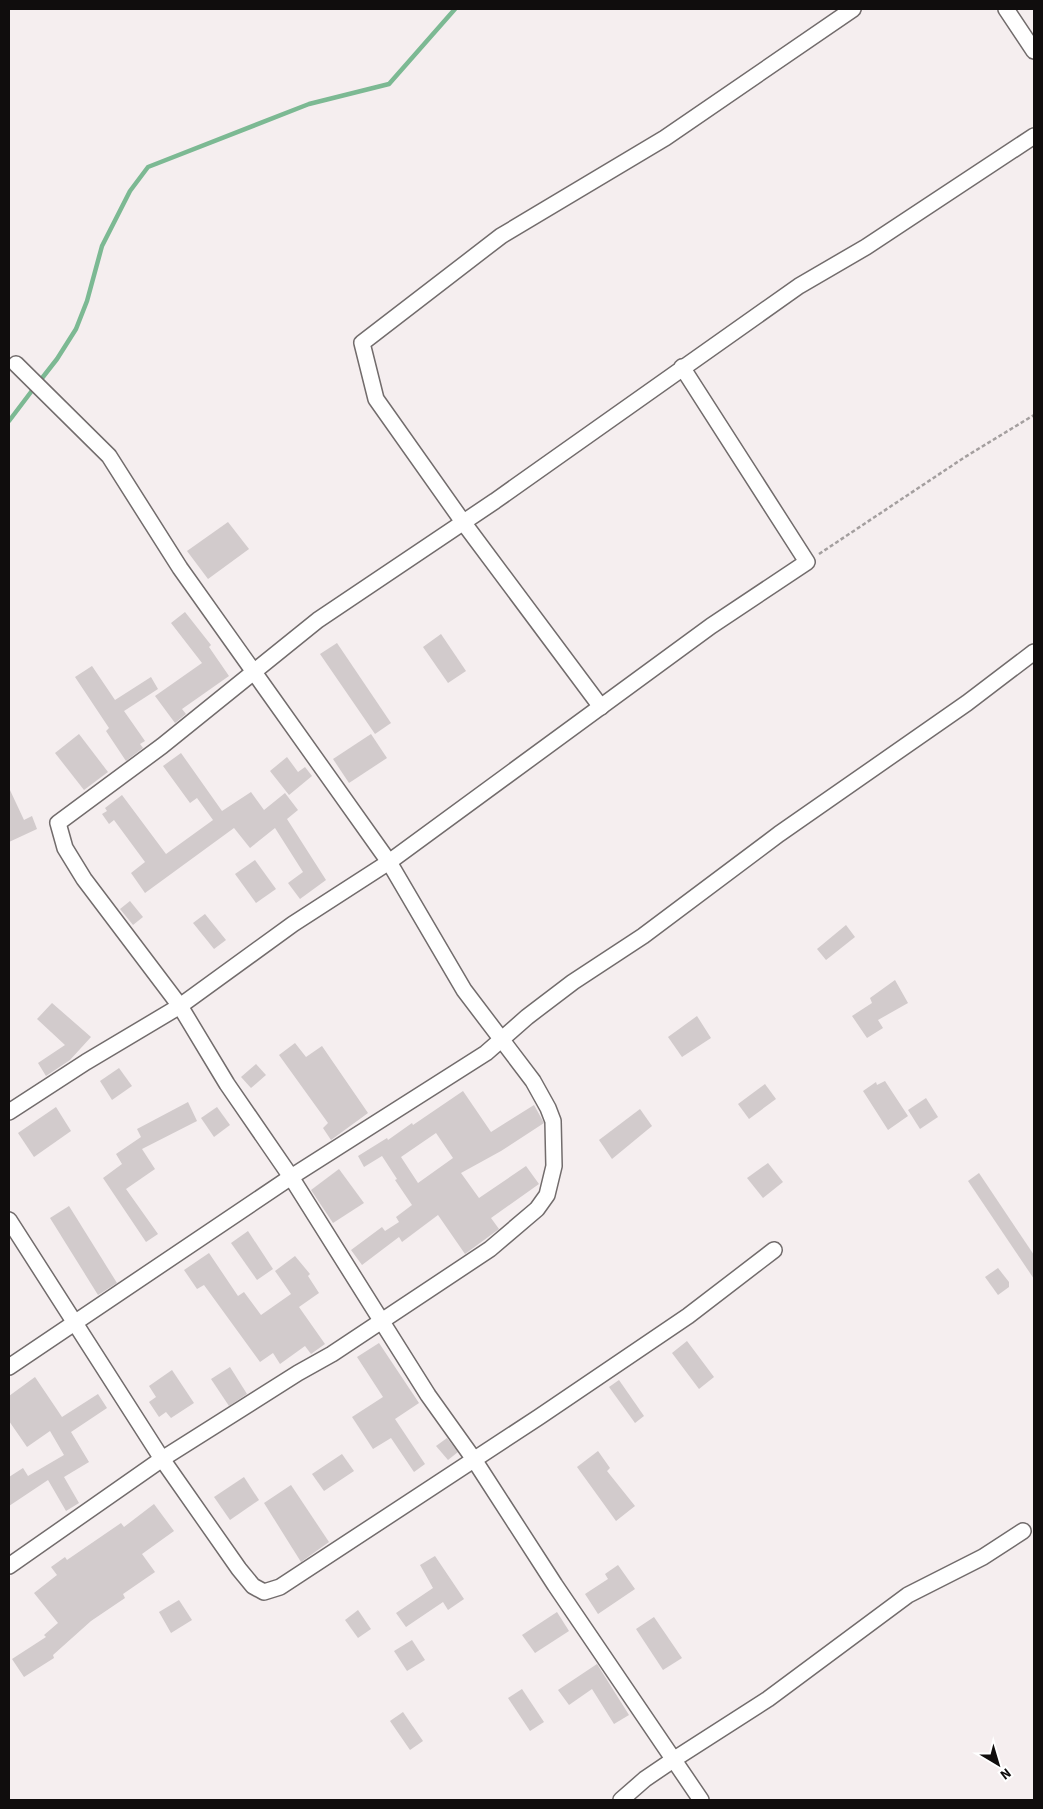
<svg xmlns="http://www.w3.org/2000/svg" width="1043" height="1809" font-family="'Source Sans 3',sans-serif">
	<rect width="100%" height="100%" fill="#f5eeef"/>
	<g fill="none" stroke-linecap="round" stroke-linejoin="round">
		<!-- stream -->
		<g stroke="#7cb993" stroke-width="4.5">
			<path d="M39 382 57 359 76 329 87 301 102 246 130 191 148 167 309 104 389 84 455 9"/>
			<path d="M9 421 34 388"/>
		</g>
	</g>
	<!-- building -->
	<g fill="#d2cbcc" fill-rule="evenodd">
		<path d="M228 522 249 549 208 579 187 551Z"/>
		<path d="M185 612 211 645 209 647 229 676 182 709 186 714 175 723 155 696 202 663 171 623Z"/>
		<path d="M441 634 466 671 448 683 423 647Z"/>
		<path d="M337 643 391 723 375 734 320 654Z"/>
		<path d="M92 666 115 700 151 677 158 689 124 711 145 741 140 744 143 748 126 761 106 731 109 728 75 677Z"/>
		<path d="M79 734 108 772 84 790 55 753Z"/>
		<path d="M371 734 387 758 349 783 333 759Z"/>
		<path d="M181 753 222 811 251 792 264 810 285 793 298 810 287 819 326 880 300 899 288 883 303 872 275 828 250 848 234 828 145 893 131 873 145 862 114 820 109 824 102 814 107 811 105 808 122 795 166 854 213 820 197 798 190 803 163 766Z"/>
		<path d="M287 757 298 772 305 767 312 776 289 795 270 771Z"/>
		<path d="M9 788 24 820 32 816 37 829 9 842Z"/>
		<path d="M255 860 276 889 256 903 235 874Z"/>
		<path d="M130 901 143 917 133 925 120 909Z"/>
		<path d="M205 914 226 940 214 949 193 923Z"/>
		<path d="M846 925 855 937 826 960 817 949Z"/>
		<path d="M895 980 908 1003 878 1020 883 1028 867 1038 852 1016 872 1003 870 998Z"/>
		<path d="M52 1003 91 1037 70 1060 46 1076 38 1063 65 1045 37 1019Z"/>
		<path d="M697 1016 711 1038 682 1057 668 1037Z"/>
		<path d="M295 1043 306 1057 322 1046 368 1113 331 1140 323 1128 328 1123 279 1055Z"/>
		<path d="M256 1064 266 1075 251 1088 241 1077Z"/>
		<path d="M119 1068 132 1086 112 1100 100 1081Z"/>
		<path d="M885 1081 908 1116 888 1130 863 1091 876 1082 877 1085Z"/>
		<path d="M765 1084 776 1099 749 1119 738 1104Z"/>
		<path d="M463 1091 491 1132 534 1105 544 1123 501 1151 461 1173 479 1198 526 1166 539 1184 491 1218 499 1229 465 1254 438 1215 402 1242 399 1237 362 1265 351 1250 382 1227 385 1231 399 1222 396 1217 412 1205 395 1180 397 1179 382 1156 364 1167 358 1156 387 1138 388 1140 412 1123 413 1125ZM436 1133 453 1158 418 1183 401 1157Z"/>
		<path d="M926 1098 938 1117 920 1129 908 1110Z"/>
		<path d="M188 1102 197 1121 142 1149 155 1169 126 1189 158 1234 146 1242 103 1178 122 1164 116 1154 141 1137 137 1129Z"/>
		<path d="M56 1107 71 1131 34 1157 18 1133Z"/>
		<path d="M217 1107 230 1125 214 1137 201 1118Z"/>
		<path d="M640 1109 652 1126 612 1159 599 1140Z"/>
		<path d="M768 1163 783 1182 763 1198 747 1178Z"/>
		<path d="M339 1169 364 1203 333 1223 311 1190Z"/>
		<path d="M979 1173 1034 1255V1279L968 1181Z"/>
		<path d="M69 1206 117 1283 98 1295 50 1218Z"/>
		<path d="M248 1231 273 1269 257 1280 231 1243Z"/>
		<path d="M209 1253 238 1296 244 1292 261 1315 291 1294 275 1271 295 1256 310 1274 308 1276 319 1293 299 1307 325 1344 311 1354 305 1346 280 1364 273 1353 260 1362 204 1285 197 1289 184 1270Z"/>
		<path d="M998 1268 1009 1282V1287L998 1295 985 1277Z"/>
		<path d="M687 1341 714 1377 699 1389 672 1353Z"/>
		<path d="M379 1343 419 1403 395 1419 425 1464 414 1472 391 1438 373 1449 352 1417 383 1397 357 1357Z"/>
		<path d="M230 1367 247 1394 229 1406 211 1379Z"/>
		<path d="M172 1370 194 1403 171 1418 166 1412 159 1417 149 1402 156 1397 149 1386Z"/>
		<path d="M35 1377 62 1417 98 1394 107 1408 71 1432 89 1462 64 1477 79 1503 66 1511 48 1480 9 1506V1477L23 1468 28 1476 64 1455 50 1431 27 1447 9 1421V1396Z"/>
		<path d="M619 1380 644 1416 635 1423 609 1387Z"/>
		<path d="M447 1438 458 1452 448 1460 436 1446Z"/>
		<path d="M598 1451 610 1468 607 1471 635 1506 616 1521 577 1467Z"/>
		<path d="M342 1454 354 1471 324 1491 312 1474Z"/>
		<path d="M244 1477 259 1500 230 1520 214 1497Z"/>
		<path d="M291 1485 329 1542 301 1562 264 1503Z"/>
		<path d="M154 1504 174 1531 142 1554 155 1572 123 1594 125 1598 91 1621 53 1655 54 1658 24 1677 12 1659 46 1637 44 1635 58 1623 34 1593 57 1575 51 1567 65 1557 67 1560 121 1523 124 1527Z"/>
		<path d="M435 1556 464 1599 448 1610 443 1602 406 1627 396 1613 433 1588 420 1565Z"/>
		<path d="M618 1565 635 1589 598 1614 585 1594 608 1579 605 1574Z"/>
		<path d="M179 1600 192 1620 171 1633 159 1612Z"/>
		<path d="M358 1610 371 1629 358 1638 345 1620Z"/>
		<path d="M557 1612 569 1631 535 1653 522 1635Z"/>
		<path d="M654 1617 682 1658 663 1670 636 1629Z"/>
		<path d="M412 1640 425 1660 407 1671 394 1651Z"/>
		<path d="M597 1664 629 1715 614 1724 592 1689 569 1705 558 1690Z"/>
		<path d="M522 1689 544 1722 530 1731 508 1698Z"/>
		<path d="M403 1712 423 1741 410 1750 390 1721Z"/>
	</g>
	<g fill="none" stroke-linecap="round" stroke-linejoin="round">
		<defs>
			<g id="minor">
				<path d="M1006 9 1034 51"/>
				<path d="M601 707 463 522 376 399 362 343 501 236 665 138 853 9"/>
				<path d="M9 1112 86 1062 180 1006 293 924 389 862 711 626 807 562 682 367"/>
				<path d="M9 1220 162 1459 239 1569 253 1586 264 1592 280 1587 539 1417 688 1316 774 1250"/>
				<path d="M9 1367 291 1177 486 1053 527 1017 573 982 643 936 779 834 967 703 1034 652"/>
				<path d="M9 1566 162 1459 298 1373 332 1354 490 1249 537 1209 547 1195 554 1166 553 1121 548 1108 533 1081 464 990 389 862 180 568 109 456 16 364"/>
				<path d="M621 1800 645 1779 673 1760 768 1699 908 1595 983 1557 1023 1531"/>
				<path d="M701 1800 555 1585 473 1458 428 1395 291 1177 227 1084 180 1006 84 879 65 848 58 823 162 746 318 620 495 501 799 286 866 247 1034 136"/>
			</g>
		</defs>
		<!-- minor casing -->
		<use href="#minor" stroke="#726c6c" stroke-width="18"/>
		<!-- path -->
		<path stroke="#a49f9f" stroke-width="2.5" stroke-dasharray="4 2.5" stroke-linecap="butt" d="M819 554 965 457 1034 415"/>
		<!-- minor -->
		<use href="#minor" stroke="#fff" stroke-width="15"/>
	</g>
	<!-- border -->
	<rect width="1043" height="1809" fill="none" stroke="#100d0d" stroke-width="20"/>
	<!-- north arrow -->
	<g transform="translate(998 1764) rotate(142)" stroke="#ffffff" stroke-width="4" paint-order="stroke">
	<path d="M0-4L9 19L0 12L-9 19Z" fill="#100d0d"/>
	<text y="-8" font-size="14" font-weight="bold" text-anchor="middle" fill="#100d0d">N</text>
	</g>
</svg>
